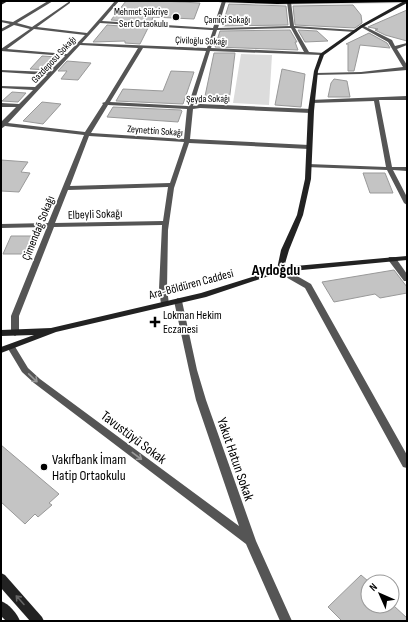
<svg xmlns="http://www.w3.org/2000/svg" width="408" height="622" font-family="'Sofia Sans Condensed',sans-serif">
	<rect width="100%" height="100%" fill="#fff"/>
	<!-- green -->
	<path fill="#dcdcdc" d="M241 54 272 55 269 105 233 103Z"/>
	<!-- building -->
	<g fill="#c4c4c4" stroke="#999">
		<path d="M126 1H161L200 3 194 19 153 17 151 23 111 20Z"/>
		<path d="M229 4 286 6 288 25 222 26Z"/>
		<path d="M353 5 361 15 362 23 355 28 295 25 293 6Z"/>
		<path d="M407 10V41L385 35 375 30 378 29 368 27Z"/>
		<path d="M107 25 148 28 140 44 125 43V41L93 42Z"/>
		<path d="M290 30 297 42H295L298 50 215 47 220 31Z"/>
		<path d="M298 30 317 31 328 41 305 42Z"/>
		<path d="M369 33 387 43 390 48 360 45 354 71H348V44H346Z"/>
		<path d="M214 53H235L229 102 204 101Z"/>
		<path d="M42 56 57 57 53 61H58L49 70 30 69Z"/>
		<path d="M67 61 91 63 78 80 61 79 67 71H58Z"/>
		<path d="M282 69 305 74 301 107 275 105Z"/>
		<path d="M171 71 194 72 183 104 116 101 123 89 163 91Z"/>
		<path d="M334 79 347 81 350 97H328L331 83Z"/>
		<path d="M12 92 26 93 18 102 2 101Z"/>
		<path d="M42 102 61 104 43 124 23 121Z"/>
		<path d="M113 107 181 110 182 111 178 122 107 117Z"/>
		<path d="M1 160 28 162 21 172 30 173 19 192 1 191Z"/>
		<path d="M363 173H385L393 193H370Z"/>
		<path d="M11 236H36L29 254H3Z"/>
		<path d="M394 270 407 287V293L380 298 375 294 334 302 322 282Z"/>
		<path d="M1 445 59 494 49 503 52 505 38 517 35 514 25 524 1 502Z"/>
		<path d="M361 575 368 581V606H394L407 618V621H342L328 607Z"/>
	</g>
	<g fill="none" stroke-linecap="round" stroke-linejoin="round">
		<defs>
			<path id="primary" d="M219 1H407V2L277 4 221 2Z"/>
		</defs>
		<!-- primary casing -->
		<use href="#primary" stroke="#dbdbdb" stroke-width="2"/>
		<!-- street -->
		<g fill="#555" fill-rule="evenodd">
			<path d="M48 1H53L17 23 32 27 70 1V3L37 27 87 33 115 1H119L102 21 213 28 222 1H226L218 28 290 26 287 2 290 1 291 2 294 26 355 30 357 31 355 32 295 28 309 52 324 53V55H322L210 51 193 106 200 104 311 109 314 111 311 113 200 108 193 109 190 139 309 145 312 147 309 149 189 143 174 188 168 230 167 289 169 304 168 306H162L161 304 159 289 162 225 54 227 19 316V333L15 336 11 333V316L47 227 1 228V224L48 223 84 135 5 126 1 129V122L16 107H1V103L19 104 33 90 1 88V86L35 87 47 75 1 72V70L49 72 65 56 1 51V49L30 29 14 25 1 32V29L10 24 1 22V20L13 22ZM100 23 211 30H213L207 48 82 43ZM291 28 304 52 211 48 217 30ZM34 29 85 35 67 54 7 49ZM80 45 138 48 105 102 102 103 103 104 85 132 8 123ZM143 48 206 51 188 106 110 102ZM108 105 187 109 184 139 91 133ZM89 136 184 142 170 183 70 186ZM168 187 163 221 55 223 68 190Z"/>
			<path d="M362 25 392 40 395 46 407 43V45L397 49 407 65V70L361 74 314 75V74L316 73 361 72 403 67 388 42 361 27Z"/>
			<path d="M407 96V100H379L392 167H407V171L393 170 407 197V205L404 203 387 170 306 167V165L308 164 386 167 374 101 312 103 310 102V100Z"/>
			<path d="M389 257H395L407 274V281H404L389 261 388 259Z"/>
			<path d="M277 268H283L311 284 407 455V468L403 467 305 288 277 272 276 270Z"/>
			<path d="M178 298 182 301 197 370 206 400 256 541 292 621H280L246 544 34 383 22 372 7 347 8 345H14L28 368 40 379 239 526 196 400 189 370 174 301Z"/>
		</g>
		<!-- secondary -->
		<g fill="#222" fill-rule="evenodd">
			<path d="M3 1H8L1 5V2Z"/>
			<path d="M404 1H407V3L363 27 324 55 318 71 314 111 311 179 303 215 289 250 284 267 407 256V260L281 272 206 297 56 332 1 353V347L34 335 1 336V330L51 328 201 293 277 269 281 250 297 215 305 179 308 111 314 71 320 54 361 25Z"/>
			<path d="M1 573 5 575 42 617 44 621H30L1 588Z"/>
			<path d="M1 601C9 604 17 613 20 621H6L1 616Z"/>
		</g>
		<!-- primary -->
		<use href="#primary" fill="#000" fill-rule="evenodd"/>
	</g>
	<!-- one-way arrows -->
	<defs><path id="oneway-shaft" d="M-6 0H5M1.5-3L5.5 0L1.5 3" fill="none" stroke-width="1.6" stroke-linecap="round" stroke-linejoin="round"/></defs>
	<g stroke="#999">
		<use href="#oneway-shaft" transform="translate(33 378) rotate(44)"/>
		<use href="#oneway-shaft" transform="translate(137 456) rotate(37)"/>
	</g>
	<use stroke="#646464" href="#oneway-shaft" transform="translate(20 600) rotate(-132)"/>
	<!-- markers -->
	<g fill="#000" stroke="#fff" stroke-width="1.5">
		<circle cx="176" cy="17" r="4"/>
		<path d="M153 316h4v4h4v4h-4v4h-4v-4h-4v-4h4z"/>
		<circle cx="44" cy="467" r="4"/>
	</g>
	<g text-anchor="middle" stroke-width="3.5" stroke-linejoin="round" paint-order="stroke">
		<!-- far-poi labels -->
		<g font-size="10" fill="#000" stroke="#fff" text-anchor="end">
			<text x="168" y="15">Mehmet Şükriye<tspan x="168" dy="12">Sert Ortaokulu</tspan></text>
		</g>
		<!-- far-street labels -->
		<g font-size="10" fill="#000" stroke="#fff">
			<text x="227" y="23">Çamiçi Sokağı</text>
			<text transform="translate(201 40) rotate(2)" y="4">Çiviloğlu Sokağı</text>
			<text transform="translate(53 59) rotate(-47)" y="4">Gazdeposu Sokağı</text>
			<text transform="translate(208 98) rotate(-1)" y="4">Şeyda Sokağı</text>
			<text transform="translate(155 130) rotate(4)" y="4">Zeynettin Sokağı</text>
		</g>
		<!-- street labels -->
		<g font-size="12" fill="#000" stroke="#fff">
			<text transform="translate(95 214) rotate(-2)" y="4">Elbeyli Sokağı</text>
			<text transform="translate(38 228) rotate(-68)" y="4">Çimendağ Sokağı</text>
			<text transform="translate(191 284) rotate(-15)" y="4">Ara-Böldüren Caddesi</text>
		</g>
		<!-- poi labels -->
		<g font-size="12" fill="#000" stroke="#fff" text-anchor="start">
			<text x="163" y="319">Lokman Hekim<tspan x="163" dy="14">Eczanesi</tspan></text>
		</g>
		<!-- near-street labels -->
		<g font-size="14" fill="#000" stroke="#fff">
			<text transform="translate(134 437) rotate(37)" y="5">Tavustüyü Sokak</text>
			<text transform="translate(236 459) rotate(71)" y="5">Yakut Hatun Sokak</text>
		</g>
		<!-- near-poi labels -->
		<g font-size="14" fill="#000" stroke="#fff" text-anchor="start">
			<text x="52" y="464">Vakıfbank İmam<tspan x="52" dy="16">Hatip Ortaokulu</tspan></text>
		</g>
		<!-- district labels -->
		<g font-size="16" font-weight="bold" fill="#000" stroke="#fff">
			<text x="276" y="275">Aydoğdu</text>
		</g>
	</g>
	<!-- border -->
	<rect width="408" height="622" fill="none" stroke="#000000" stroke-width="4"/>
	<!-- north arrow -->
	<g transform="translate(380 594) rotate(315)"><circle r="19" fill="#ffffff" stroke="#999999"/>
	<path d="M0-3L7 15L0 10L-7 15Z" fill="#000000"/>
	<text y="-6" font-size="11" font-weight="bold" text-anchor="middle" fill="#000000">N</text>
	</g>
</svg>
